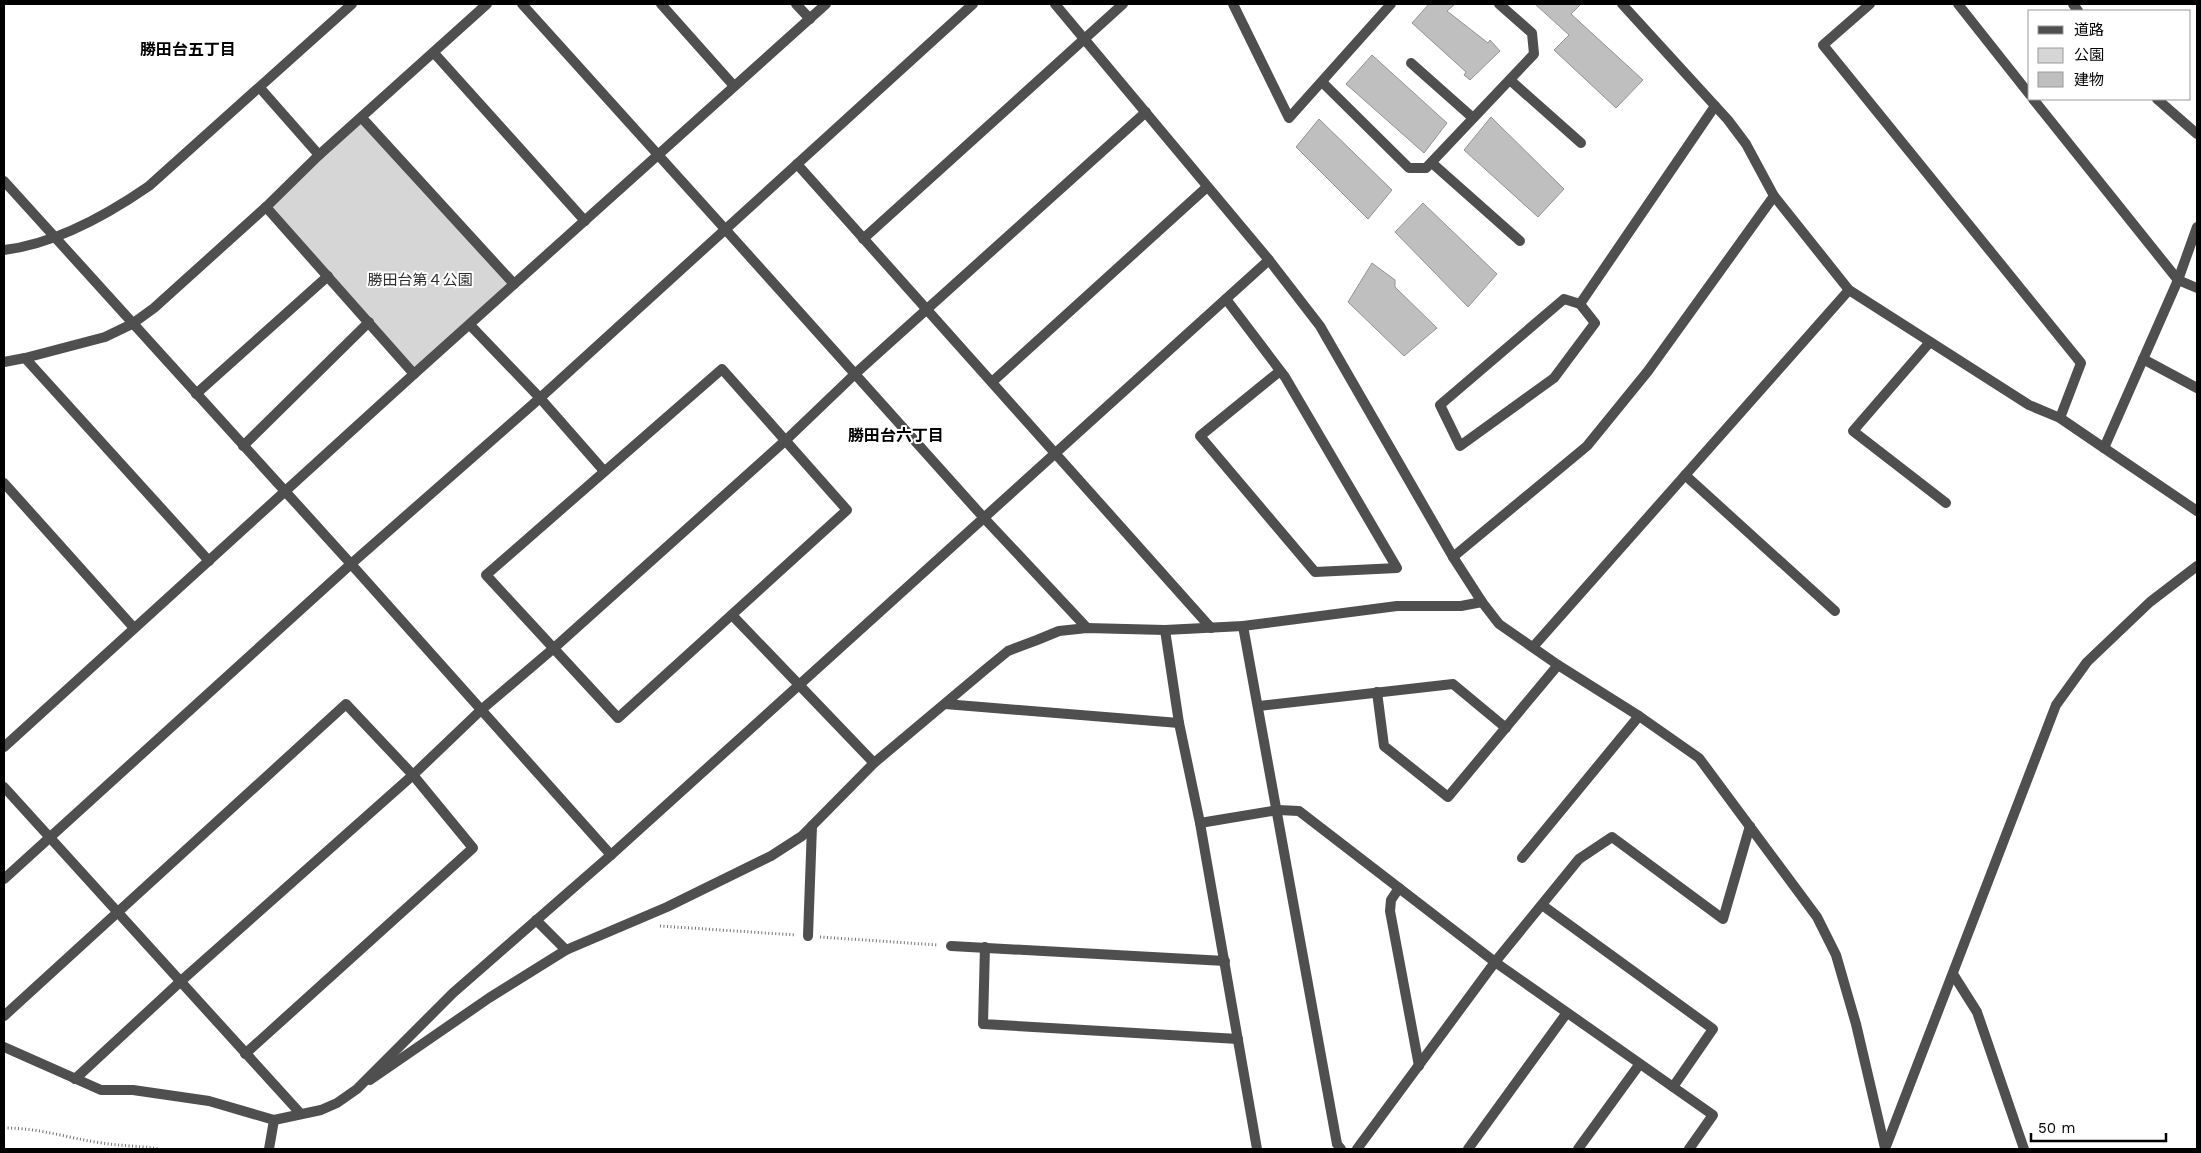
<svg xmlns="http://www.w3.org/2000/svg" width="2201" height="1153" font-family="'Work Sans','Noto Sans JP',sans-serif">
	<rect width="100%" height="100%" fill="#fff"/>
	<!-- green -->
	<path fill="#d6d6d6" d="M362 118 514 284 414 374 266 207Z"/>
	<!-- building -->
	<g fill="#bfbfbf" stroke="#939393">
		<path d="M1429 4H1455L1447 11 1488 43 1490 40 1500 51 1470 80 1464 75 1466 72 1412 23Z"/>
		<path d="M1535 4H1581L1571 14 1643 80 1616 108 1554 50 1569 35Z"/>
		<path d="M1372 55 1447 123 1424 153 1346 84Z"/>
		<path d="M1491 117 1564 189 1538 217 1464 150Z"/>
		<path d="M1319 119 1392 190 1368 219 1296 147Z"/>
		<path d="M1423 203 1497 274 1468 307 1395 232Z"/>
		<path d="M1372 263 1395 280V287L1437 328 1404 356 1348 302Z"/>
	</g>
	<g fill="none" stroke-linecap="round" stroke-linejoin="round">
		<!-- path -->
		<g stroke="#717171" stroke-width="3" stroke-dasharray="1 2.5" stroke-linecap="butt">
			<path d="M660 926 796 935"/>
			<path d="M820 937 938 945"/>
			<path d="M4 1128C41 1128 67 1138 102 1143 121 1146 141 1146 160 1149"/>
		</g>
		<!-- service -->
		<g stroke="#4f4f4f" stroke-width="10">
			<path d="M1411 63 1473 118"/>
			<path d="M1510 80 1581 143"/>
			<path d="M1322 82 1409 168H1426L1534 54 1532 33 1499 4"/>
			<path d="M1432 163 1520 241"/>
			<path d="M25 358 209 561"/>
			<path d="M196 394 328 276"/>
			<path d="M4 483 134 628"/>
			<path d="M1453 557 1587 446 1648 371 1774 196"/>
			<path d="M945 704 1179 723"/>
			<path d="M808 936 812 826"/>
			<path d="M370 1080 489 998 566 950"/>
		</g>
		<!-- minor -->
		<g stroke="#4f4f4f" stroke-width="10">
			<path d="M661 4 734 86"/>
			<path d="M796 4 810 19"/>
			<path d="M1055 4 1269 260 1320 326 1453 557 1482 602 1499 624 1558 665 1639 716 1699 758 1817 917 1836 955 1856 1024 1885 1148"/>
			<path d="M1233 4 1289 118 1391 4"/>
			<path d="M1622 4 1728 120 1746 144 1774 196 1849 290 2029 405 2060 418 2104 448 2178 280 2197 227"/>
			<path d="M1870 4 1823 45 2081 363 2060 418"/>
			<path d="M1958 4 2030 95"/>
			<path d="M434 53 585 221"/>
			<path d="M260 88 319 155"/>
			<path d="M2033 99 2178 280 2197 288"/>
			<path d="M362 118 514 284"/>
			<path d="M797 164 1211 628"/>
			<path d="M266 207 414 374"/>
			<path d="M725 229 984 518 1087 628"/>
			<path d="M863 239 1123 4"/>
			<path d="M1226 299 1285 377 1397 568 1315 572 1200 436 1280 371"/>
			<path d="M1580 304 1595 323 1554 378 1460 446 1440 405 1564 299 1580 304 1715 106"/>
			<path d="M470 325 540 398 604 471"/>
			<path d="M1930 342 1853 431 1946 503"/>
			<path d="M2143 359 2197 388"/>
			<path d="M4 362 25 358 105 337 132 324 154 308 266 207 319 155 487 4"/>
			<path d="M722 369 847 510 618 718 486 575Z"/>
			<path d="M992 382 1207 187"/>
			<path d="M243 446 369 322"/>
			<path d="M1685 475 1835 611"/>
			<path d="M732 615 874 763"/>
			<path d="M1243 626 1337 1144 1341 1149"/>
			<path d="M1165 630 1179 723 1200 823 1257 1149"/>
			<path d="M1533 647 1849 290"/>
			<path d="M1377 692 1384 746 1448 797 1558 665"/>
			<path d="M1259 706 1453 684 1506 728"/>
			<path d="M4 747 414 374 826 4"/>
			<path d="M4 787 300 1113"/>
			<path d="M1200 823 1278 810 1299 811 1495 962 1713 1115 1689 1149"/>
			<path d="M1522 858 1639 716"/>
			<path d="M4 879 351 564 611 855"/>
			<path d="M1399 888 1391 900 1390 911 1419 1066"/>
			<path d="M1542 905 1713 1029 1673 1087"/>
			<path d="M536 920 566 950 667 907 771 856 802 836 874 763 986 669 1008 651 1037 640 1059 631 1087 628 1165 630 1243 626 1397 606H1461L1482 602"/>
			<path d="M951 946 1225 961"/>
			<path d="M985 947 983 1024 1238 1039"/>
			<path d="M1953 974 1977 1012 2024 1149"/>
			<path d="M4 1016 346 704 413 775 473 848 245 1054"/>
			<path d="M4 1047 101 1090H133L209 1101 274 1120 321 1110 337 1103 357 1089 453 993 611 855 1269 260"/>
			<path d="M75 1079 181 981 413 775 481 710 554 648 786 440 856 373 1146 112"/>
			<path d="M269 1149 274 1120"/>
			<path d="M1357 1149 1495 962 1579 859 1612 837 1723 919 1750 826"/>
			<path d="M1468 1149 1566 1014"/>
			<path d="M1578 1149 1639 1065"/>
		</g>
		<!-- tertiary -->
		<g stroke="#4f4f4f" stroke-width="10">
			<path d="M522 4 725 229"/>
			<path d="M2073 4 2078 11"/>
			<path d="M2157 99 2197 134"/>
			<path d="M4 181 351 564 540 398 973 4"/>
			<path d="M4 250C55 244 107 215 149 186L352 4"/>
			<path d="M2104 448 2197 511"/>
			<path d="M1885 1149 2056 705 2087 662 2150 602 2197 566"/>
		</g>
	</g>
	<g text-anchor="middle" stroke-width="4" stroke-linejoin="round" paint-order="stroke">
		<!-- park labels -->
		<g font-size="15" fill="#2d2d2d" stroke="#fff">
			<text x="420" y="285">勝田台第４公園</text>
		</g>
		<!-- neighbourhood labels -->
		<g font-size="16" font-weight="bold" fill="#000" stroke="#fff">
			<text x="188" y="55">勝田台五丁目</text>
			<text x="896" y="441">勝田台六丁目</text>
		</g>
	</g>
	<!-- border -->
	<rect width="2201" height="1153" fill="none" stroke="#000000" stroke-width="10"/>
	<!-- legend -->
	<rect x="2028" y="10" width="162" height="90" fill="#ffffff" stroke="#999999"/>
	<rect x="2038" y="26" width="25" height="8" fill="#4f4f4f" stroke="#999999"/>
	<text x="2074" y="35" font-size="15" fill="#000000">道路</text>
	<rect x="2038" y="48" width="25" height="15" fill="#d6d6d6" stroke="#999999"/>
	<text x="2074" y="60" font-size="15" fill="#000000">公園</text>
	<rect x="2038" y="72" width="25" height="15" fill="#bfbfbf" stroke="#999999"/>
	<text x="2074" y="85" font-size="15" fill="#000000">建物</text>
	<!-- scale -->
	<path d="M2031 1133v8h135v-8" fill="none" stroke="#000000" stroke-width="2.5"/>
	<text x="2038" y="1133" font-size="15" fill="#000000" stroke="#ffffff" stroke-width="4" paint-order="stroke">50 m</text>
</svg>
